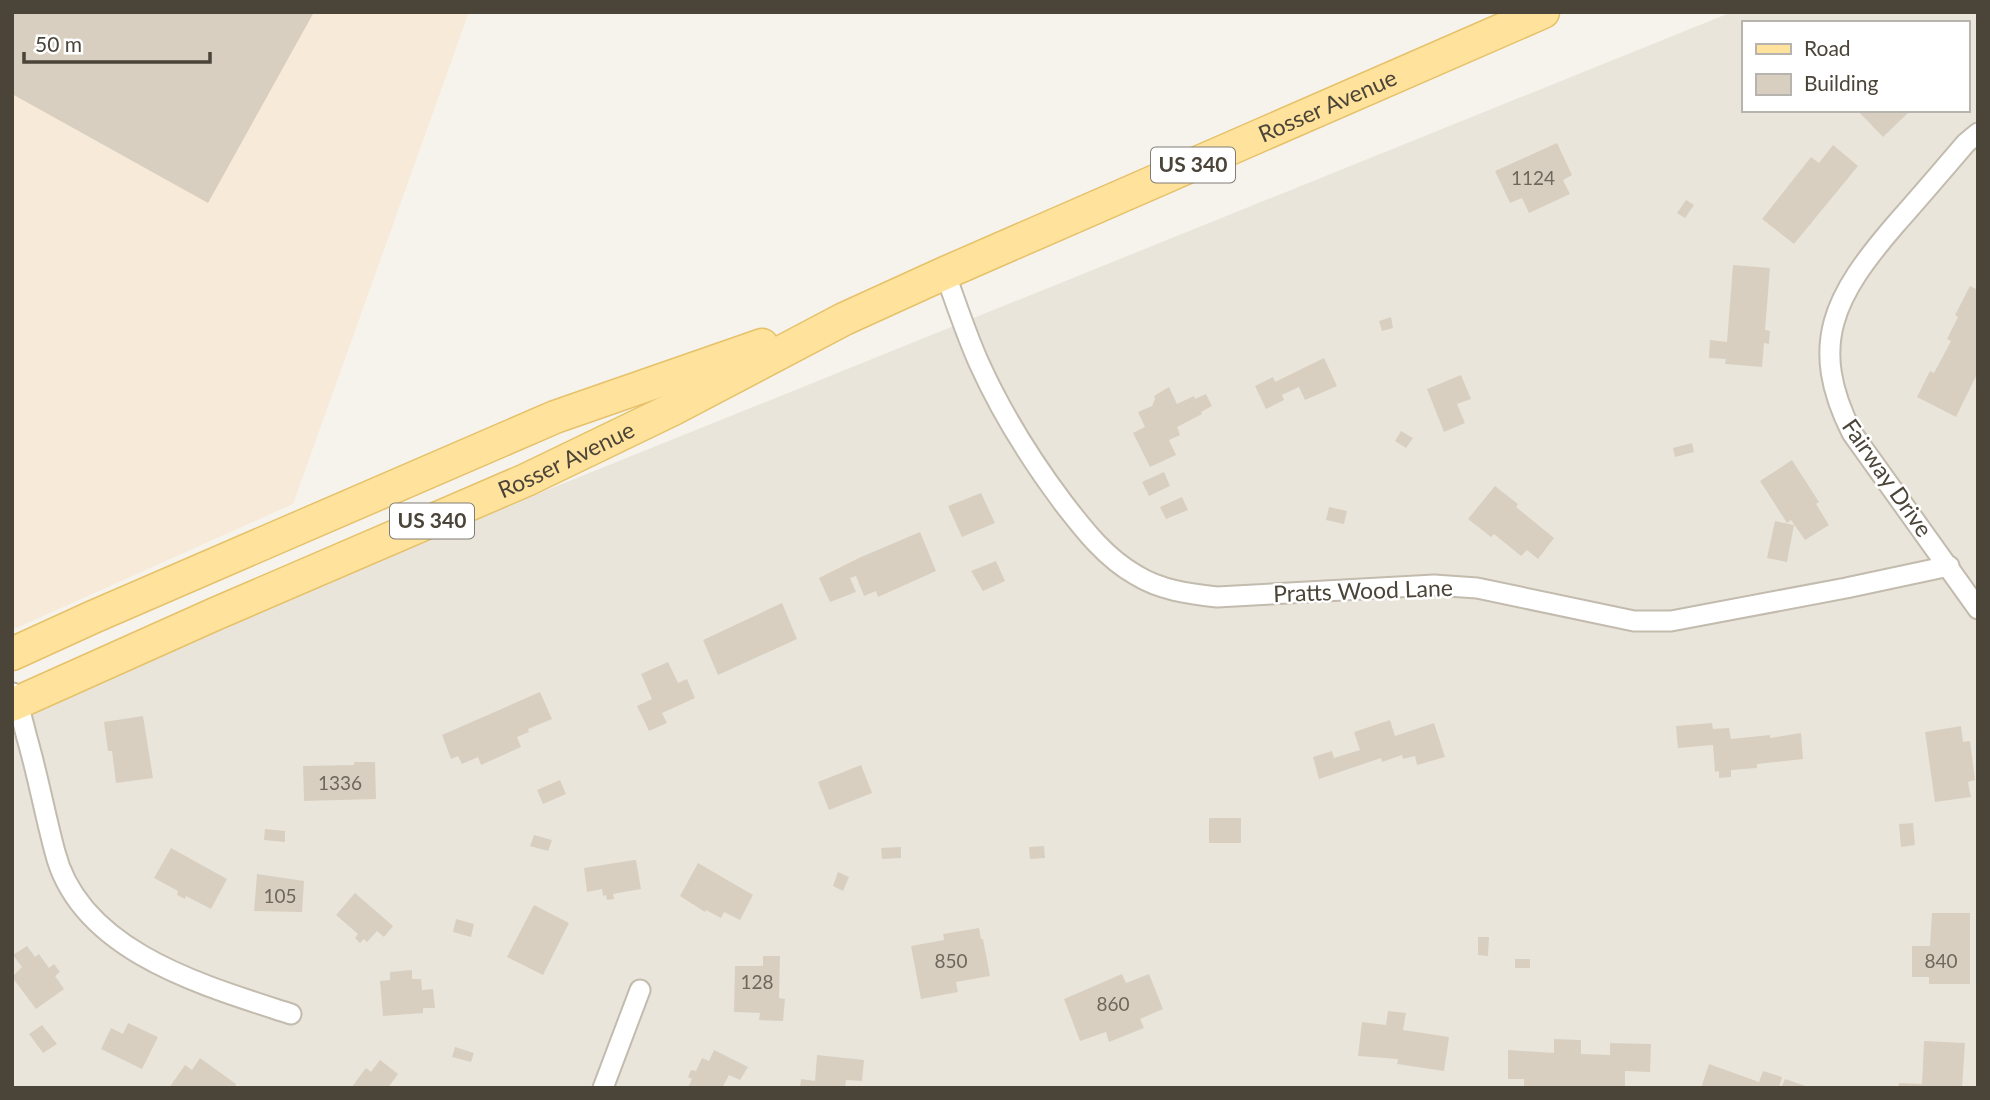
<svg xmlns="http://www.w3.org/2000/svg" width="1990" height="1100" font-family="Lato,sans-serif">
	<rect width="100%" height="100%" fill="#f6f3ec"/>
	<!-- residential -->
	<path fill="#eae5da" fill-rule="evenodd" d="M1732 12H1978V1088H12V706ZM1743 23H1967V110H1743Z"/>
	<!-- commercial -->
	<path fill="#f7ead8" d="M12 12H469L293 504 12 630Z"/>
	<!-- building -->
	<g fill="#d8cfc1">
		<path d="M12 12H314L208 203 12 94Z"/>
		<path d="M1857 110H1911L1883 137Z"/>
		<path d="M1557 143 1572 175 1563 180 1570 194 1529 213 1522 198 1510 203 1495 171Z"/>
		<path d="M1833 145 1858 166 1794 244 1762 219 1811 157 1819 163Z"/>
		<path d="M1686 200 1694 205 1685 218 1677 213Z"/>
		<path d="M1733 265 1770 268 1765 330 1770 331 1769 344 1764 343 1762 367 1725 364 1726 359 1709 358 1710 340 1727 342Z"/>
		<path d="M1970 286 1978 290V372L1956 417 1917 397 1930 371 1934 373 1951 341 1947 339 1958 317 1955 315Z"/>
		<path d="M1391 317 1393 328 1382 331 1379 321Z"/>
		<path d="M1324 358 1337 386 1305 400 1299 387 1282 395 1284 400 1266 409 1255 386 1273 377 1275 382Z"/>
		<path d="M1461 375 1471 399 1457 404 1465 423 1444 432 1427 389Z"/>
		<path d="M1169 387 1177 404 1194 396 1195 399 1206 394 1212 406 1201 412 1202 414 1177 427 1180 435 1169 440 1176 455 1150 467 1133 433 1145 427 1138 412 1152 406 1155 399 1154 396Z"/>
		<path d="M1401 431 1413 438 1406 448 1395 441Z"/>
		<path d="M1692 443 1694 452 1675 457 1673 448Z"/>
		<path d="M1792 460 1819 502 1816 504 1829 525 1805 540 1791 520 1787 523 1760 481Z"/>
		<path d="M1164 472 1170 486 1149 496 1142 482Z"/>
		<path d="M1495 486 1518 504 1516 507 1554 538 1538 559 1527 550 1521 556 1494 534 1491 537 1468 519Z"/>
		<path d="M981 493 995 523 962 537 948 506Z"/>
		<path d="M1182 497 1188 510 1166 519 1160 507Z"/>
		<path d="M1329 507 1347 511 1344 524 1326 520Z"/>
		<path d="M1775 521 1794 525 1787 562 1767 558Z"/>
		<path d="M920 532 936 571 878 597 876 591 864 596 856 576 850 578 856 592 830 602 819 578 861 557Z"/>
		<path d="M996 561 1005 581 983 591 971 571Z"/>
		<path d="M782 603 797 639 718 675 703 640Z"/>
		<path d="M668 662 678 683 687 679 695 698 662 713 667 723 649 731 637 706 652 699 641 674Z"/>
		<path d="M540 692 552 719 528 729 529 732 517 737 521 747 481 765 478 757 462 764 458 756 451 759 442 735Z"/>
		<path d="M143 716 153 778 116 783 112 751H108L104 722Z"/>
		<path d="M1390 720 1395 736 1434 723 1445 757 1417 765 1415 756 1403 759 1402 755 1382 762 1381 758 1319 779 1313 757 1332 751 1334 758 1360 750 1354 732Z"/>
		<path d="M1712 723 1713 729 1729 728 1731 739 1770 735V738L1801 733 1803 759 1757 764V768L1731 770V777L1719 778V771L1715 772 1713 745 1678 748 1676 726Z"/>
		<path d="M1961 726 1963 742 1970 741 1975 780 1968 782 1971 797 1935 802 1925 732Z"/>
		<path d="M354 762H375L376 799 304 801 303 766 354 765Z"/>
		<path d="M861 765 872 793 829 810 818 782Z"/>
		<path d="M560 780 566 794 543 804 537 790Z"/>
		<rect x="1209" y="818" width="32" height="25"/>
		<path d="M1913 823 1915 845 1901 847 1899 824Z"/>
		<path d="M265 829 285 831V842L264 840Z"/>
		<path d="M534 835 552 840 548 851 530 846Z"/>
		<path d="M1044 846 1045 858 1030 859 1029 847Z"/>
		<path d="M901 847V858L882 859 881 848Z"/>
		<path d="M171 848 227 879 211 909 186 896 185 899 177 895 178 891 154 878Z"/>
		<path d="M634 860H636L641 889 613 894 614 899 607 900 606 895 603 896 602 889 587 892 584 868Z"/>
		<path d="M698 863 753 895 740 920 724 912 721 918 706 910 705 912 680 896Z"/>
		<path d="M838 872 849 877 843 891 833 886Z"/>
		<path d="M257 874 304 881 302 912 254 911Z"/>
		<path d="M355 893 393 926 384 937 377 931 367 942 364 939 360 943 355 938 358 934 336 915Z"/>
		<path d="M534 905 569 923 543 975 507 957Z"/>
		<path d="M1932 913H1970V984H1929V977H1912V946H1930Z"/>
		<path d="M456 919 474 924 471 937 453 932Z"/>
		<path d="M979 928 981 939H983L990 976 956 982 958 992 921 999 911 946 944 940 943 934Z"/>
		<path d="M1478 937H1489L1488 956 1478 955Z"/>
		<path d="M27 946 35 957 39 954 49 968 54 964 60 972 55 976 64 989 36 1009 12 977 22 967 13 955Z"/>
		<path d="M763 956H780L779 998 785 999 783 1021 759 1020 760 1013 734 1012 735 966H763Z"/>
		<rect x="1515" y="959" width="15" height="9"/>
		<path d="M412 970V979H421L422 990 433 989 435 1008H423V1013L383 1016 380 981 390 980V972Z"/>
		<path d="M1122 974 1126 983 1149 974 1163 1009 1140 1019 1144 1028 1109 1042 1106 1032 1080 1041 1064 999Z"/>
		<path d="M1388 1011 1406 1013 1403 1030 1449 1037 1444 1071 1397 1064 1398 1059 1358 1056 1362 1022 1386 1025Z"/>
		<path d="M128 1023 158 1037 142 1069 101 1049 111 1028 123 1034Z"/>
		<path d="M42 1025 57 1044 43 1053 29 1034Z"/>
		<path d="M1554 1039 1581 1040V1054L1610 1055V1043L1651 1044 1650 1072 1625 1071V1088H1524V1079H1508V1050L1554 1053Z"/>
		<path d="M1924 1041 1965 1043 1962 1088H1898L1899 1083 1922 1084Z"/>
		<path d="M455 1047 474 1053 471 1062 452 1057Z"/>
		<path d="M714 1050 748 1067 740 1080 729 1075 722 1088H688L692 1079 688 1077 691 1070 696 1071 702 1058 709 1061Z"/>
		<path d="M817 1055 864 1060 862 1081 846 1080 845 1088H800L801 1079 815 1081Z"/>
		<path d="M200 1058 236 1084 234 1088H169L185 1065 192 1070Z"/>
		<path d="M380 1060 398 1074 388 1088H351L366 1068 371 1072Z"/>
		<path d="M1709 1064 1759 1082 1763 1071 1782 1077 1779 1088H1701Z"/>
		<path d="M1785 1079 1809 1087V1088H1781Z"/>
	</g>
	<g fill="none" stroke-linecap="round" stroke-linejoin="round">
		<defs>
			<g id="minor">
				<path d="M1978 133 1966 143C1942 171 1919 198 1895 225 1835 295 1807 344 1852 433L1978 609"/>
				<path d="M945 273C956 303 966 334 979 363 1002 414 1031 460 1064 504 1085 531 1106 558 1136 575 1160 590 1189 594 1217 597L1434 585 1477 588 1634 621H1671L1846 588 1949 566"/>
				<path d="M13 693C20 707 23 723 27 738 38 776 45 815 55 852 80 952 205 986 291 1014"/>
				<path d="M603 1088 640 990"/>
			</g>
			<g id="primary">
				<path d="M12 654 93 617 555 417 762 345"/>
				<path id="s1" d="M12 705 215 614 526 480 673 409 844 319 945 273 1543 12"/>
			</g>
		</defs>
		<!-- minor casing -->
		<use href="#minor" stroke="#c2bbae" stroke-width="23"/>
		<!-- primary casing -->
		<use href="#primary" stroke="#e6c16a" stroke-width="35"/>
		<!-- minor -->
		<use href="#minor" stroke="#fff" stroke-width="19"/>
		<!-- primary -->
		<use href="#primary" stroke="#ffe39c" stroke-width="32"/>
	</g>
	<g text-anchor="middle" stroke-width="5" stroke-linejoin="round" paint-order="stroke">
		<!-- number labels -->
		<g font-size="19" fill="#6e675b">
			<text x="1533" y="185">1124</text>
			<text x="340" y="790">1336</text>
			<text x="280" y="903">105</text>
			<text x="951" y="968">850</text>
			<text x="1941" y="968">840</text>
			<text x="757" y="989">128</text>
			<text x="1113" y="1011">860</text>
		</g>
		<!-- shield labels -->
		<g fill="#fff" stroke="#817c74" stroke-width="2">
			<rect x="1151" y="147.5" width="84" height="35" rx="5"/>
			<rect x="390" y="503.5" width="84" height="35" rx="5"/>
		</g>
		<g font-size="21" font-weight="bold" fill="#4b4439">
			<text x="1193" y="172">US 340</text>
			<text x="432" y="528">US 340</text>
		</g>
		<!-- street labels -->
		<g font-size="23" fill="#4b4439" stroke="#fff">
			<text dy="8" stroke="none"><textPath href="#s1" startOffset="1446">Rosser Avenue</textPath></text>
			<text dy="8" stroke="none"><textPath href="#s1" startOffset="606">Rosser Avenue</textPath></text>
			<text transform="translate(1887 478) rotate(55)" y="8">Fairway Drive</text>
			<text transform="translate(1363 591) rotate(-2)" y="8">Pratts Wood Lane</text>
		</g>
	</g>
	<!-- border -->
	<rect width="1990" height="1100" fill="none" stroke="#4b4439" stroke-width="28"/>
	<!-- legend -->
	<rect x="1742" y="21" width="228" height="91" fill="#ffffff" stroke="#b7b4b0" stroke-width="2"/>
	<rect x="1756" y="44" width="35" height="10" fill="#ffe39c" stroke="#b7b4b0" stroke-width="2"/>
	<text x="1804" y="56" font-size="21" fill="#4b4439">Road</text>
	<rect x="1756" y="74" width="35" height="21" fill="#d8cfc1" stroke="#b7b4b0" stroke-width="2"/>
	<text x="1804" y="91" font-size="21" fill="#4b4439">Building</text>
	<!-- scale -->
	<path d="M24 52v10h186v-10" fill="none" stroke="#4b4439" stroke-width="3.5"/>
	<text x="35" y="52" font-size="21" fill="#4b4439" stroke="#ffffff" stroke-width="5" paint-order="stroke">50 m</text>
</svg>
